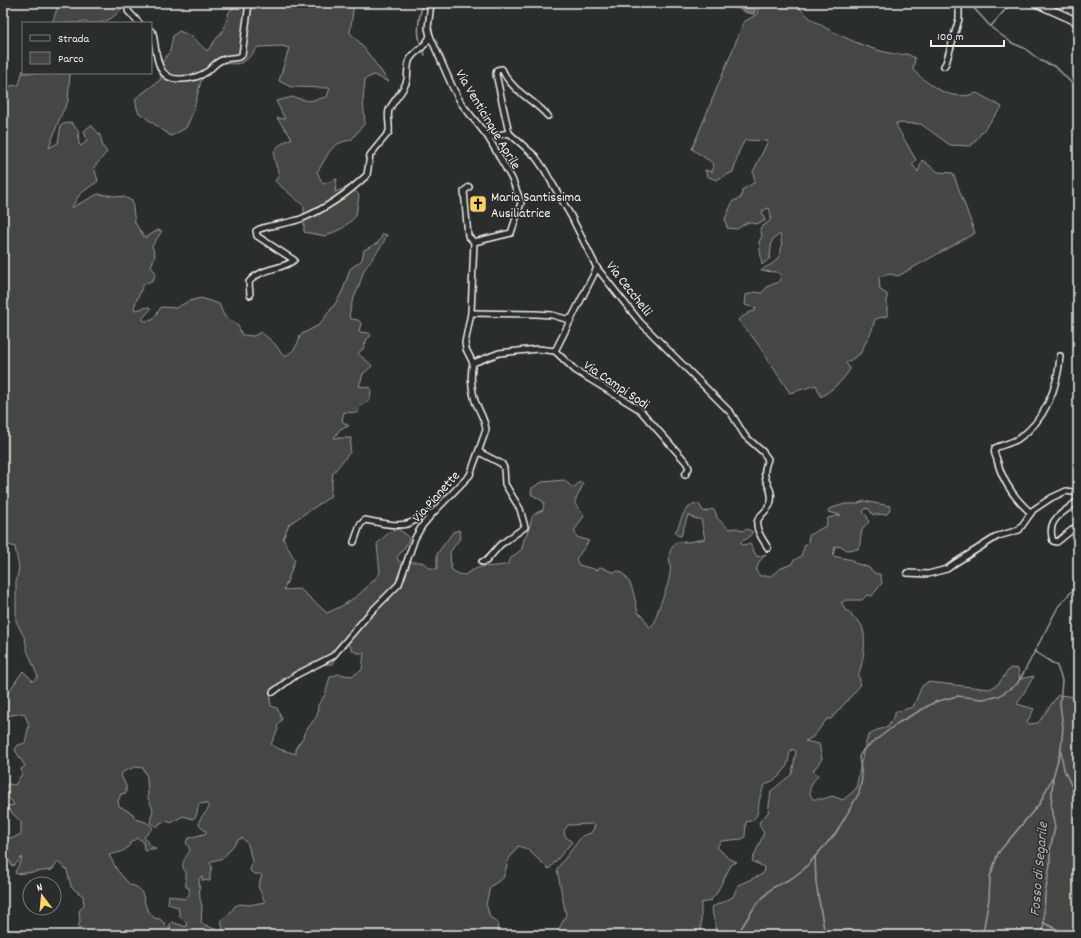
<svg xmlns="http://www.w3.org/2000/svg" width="1081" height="938" font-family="Dekko,sans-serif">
	<rect width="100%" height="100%" fill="#2a2d2e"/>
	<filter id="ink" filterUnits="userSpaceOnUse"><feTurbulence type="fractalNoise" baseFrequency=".025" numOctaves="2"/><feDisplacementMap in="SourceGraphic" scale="8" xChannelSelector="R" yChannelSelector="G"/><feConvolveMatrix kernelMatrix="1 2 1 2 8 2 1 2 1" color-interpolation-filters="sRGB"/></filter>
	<g filter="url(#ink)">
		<!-- green -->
		<g fill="#444645" stroke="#9c9c96" fill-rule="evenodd">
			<path d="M57 3H125C116 19 99 28 81 21L80 23H52L57 9Z"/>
			<path d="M237 3H354L350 33 361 44 389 82 374 75 365 79 363 100 365 123 351 140C329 143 329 155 317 172L323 184 337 179 335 192 350 186 359 195 356 216 343 228 325 236 304 232V206L275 181 279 175C272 151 269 150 292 138L277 118 285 119 276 101 293 97 309 101 327 97 330 88 291 87 279 81 289 48 282 46 258 47C242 68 237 65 214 61L201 81 193 112 186 128 171 136 138 112 135 99 161 79 162 63 170 51 173 36 179 31 191 36 207 51 224 29 229 12Z"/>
			<path d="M760 3C769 3 782 1 791 3 800 6 803 12 810 18 829 32 884 58 907 54L915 58 913 70C931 87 951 102 977 93L1002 107 971 146 950 145 921 124 896 123 897 127 916 160 912 164 918 172 922 160 938 172 953 173 975 233 898 276 890 274 879 277 880 290 887 294V316L875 319 872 330 860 354 846 363 850 369C842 382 834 388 821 397L816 385 790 393 755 340 738 320 750 312 755 311 756 308 745 305 746 295 754 292 762 293 768 286 779 282 781 274 776 272 761 271C764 267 767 267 772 264 782 256 783 246 780 234L772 240 770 258 762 265 759 242 762 236 760 228 770 221 771 215 769 208 762 211 765 221 755 224 748 222 737 229 727 228 725 219 733 201 741 198 742 190 755 182 753 172 768 141 745 140 739 151 733 172 716 180 707 176 705 170 712 172 714 164 692 149 744 22 757 14Z"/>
			<path d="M23 70V73H70L68 101 60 117 49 148 58 143 61 125 71 122 78 131 79 144 81 146 87 141 84 131 91 125 100 135 103 147 107 152 94 167 98 181 80 194 71 208 98 194 124 197 132 201 135 223 145 238 158 230 162 231 152 246 155 255 151 267 156 273 153 280 143 285 134 307 135 310 149 307 151 309 142 319 145 321 153 320 161 307 176 308 189 301 201 298 219 304 224 316 238 326 242 335 254 336 261 332 275 344 284 357C294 351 298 346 300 335L319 325 337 301 343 290 350 269 362 260 364 250 378 243 383 234 387 235 382 245 364 270 358 289 352 302 349 316 351 319 358 320 361 323 359 332 369 333 371 336 367 339 363 349 358 353C362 359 368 360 372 366L363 374 359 386 371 388C371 403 367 400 358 408V413L344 412 342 421 349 426 340 429 334 438H351L350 452 333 473 330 497 289 524 283 539 295 560 284 590 300 589 327 613C350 603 363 593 380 573L377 544 388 533 398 529 408 536 409 540 403 550 397 557 399 562H422L430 568 437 569V554L453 532 459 530 461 537 450 552 451 569 458 574 465 575C483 562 489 569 508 564L511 558 522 549C523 539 526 537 529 528 533 516 530 515 543 510L544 502 531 494 532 488 542 482 564 480 573 488 580 482 583 483C582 490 574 500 575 503 576 507 582 511 584 516L574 531 577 537 589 541 576 559 579 565 597 570 601 567 612 572 620 571C633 581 634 597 638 613L642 615 650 628 655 622C658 605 668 590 670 574 672 560 664 554 677 542H688L705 539 701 519H696L688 515 681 536 677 535 675 532C683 521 680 508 698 503L704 512 712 509 715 511 717 518 729 529 737 528 742 531 747 529 753 532 748 538 741 542 742 545 750 544 757 557 766 554 759 562 756 571 760 576H771L779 569 792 564 793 561 801 556 805 545 808 542 809 535 826 526 828 518 841 515 828 512 829 509 845 504H856L864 501 890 506V509L887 514 873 515 869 509 866 508 863 512 867 516 869 522C858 529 863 539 858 549L846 550 843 547 835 546 833 556 852 560 854 563 868 567 876 574H880L882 583 872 596 867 595 862 600H846L841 603 843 605 845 610 851 613 852 617C854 618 856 619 857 620 870 629 863 664 858 676L860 679 859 687 831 719H827L813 737 805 741 819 744 822 759 813 771 818 775C812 783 806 790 813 799H823L832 796 843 800 856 789 863 753 868 736 877 730 888 727 896 712 913 707 922 686 928 682 990 689 998 684 1010 668 1018 669 1020 679 1034 676 1017 704 1034 709 1027 722 1028 724 1038 723 1058 695 1069 696 1078 699V935H715C717 926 712 916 712 907L733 897 738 885 763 874 764 867 752 861 764 833 759 825 760 821 768 813 771 791 792 774 796 751 792 749C789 754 789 757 788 762 785 774 775 780 765 785 763 787 759 800 759 803 758 812 758 820 746 822L745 837 742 839 721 841 717 847 729 859 737 862 731 865 716 894 710 901 701 903V935H558L557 933 566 915 557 869 582 836 591 833 595 826 593 824 568 825 564 831 565 836 572 842 549 869 527 849 518 846 509 859 503 878 490 887 486 904 490 917 498 923 497 935H83L82 928H79L78 926 80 922 79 911 84 905 83 896 71 887 67 870 58 862 52 870 16 874 15 872C17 867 22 862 22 857L14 866 11 865V862L6 860V849L3 847V837L13 838 21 834V822L7 808V806L14 805 11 800 3 795V790L8 784 15 785 22 774 21 769 25 766 15 750 18 745 25 743 29 725 24 713 6 716 3 713V700L23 671 33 681 38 677 27 650 25 639 16 621V582L19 568 15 547 3 543V87L19 85ZM341 643 351 646V650L358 653H364L362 670 352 676 338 674 330 677 325 695 318 705 317 716 304 733 303 738 296 747V754L276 748 271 744 278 729 277 727 282 719 277 708 271 706 270 700 272 691 277 687 282 679C293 676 301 668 312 665 318 663 326 665 332 664ZM135 767 143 768 147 777 148 798 153 809 150 823 157 827 160 823 167 821 171 823 183 816 193 819 196 816 199 804 206 803 209 807C206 814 199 817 199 824L207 833 189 838 186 842 190 850C187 858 178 863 186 872V887L189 888C190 894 189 896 184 899L169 895 168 904 178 907 180 917 187 924 186 927 172 922 170 924 171 930 160 919 154 918C152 915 147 910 146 907 143 897 143 886 130 885L117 870 109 855C115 853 123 853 128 847 131 843 132 841 137 838L143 841 144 850 147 851 149 849H156L149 845 144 837 153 828 146 822 135 819 133 814 119 806 118 801 121 794 126 793V786L121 775 124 771ZM242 838 248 844 252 861 250 871 254 874H260L262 876 258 886 265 902 249 905 240 904 235 906 231 912 221 920 223 929 219 931 201 923 202 905 200 900 199 879 202 876V880L210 881V874L212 866 209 862 223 858 238 840Z"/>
		</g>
		<!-- water -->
		<path fill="#676866" stroke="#9f9f9a" d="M728 3H758L754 14 747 13Z"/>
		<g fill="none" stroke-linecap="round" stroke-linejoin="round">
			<!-- stream -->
			<g stroke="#9f9f9a" stroke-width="1.5">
				<path d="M969 3 993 29 1012 43 1024 48 1041 61 1056 67 1078 90"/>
				<path d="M991 26 1011 3"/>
				<path d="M421 45C416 32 419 16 423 3"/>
				<path d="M423 49 425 55"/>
				<path d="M1034 651 1057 666 1062 680 1060 704 1063 727 1061 749 1053 777 1051 808 1055 827 1050 850V865L1045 895 1043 935"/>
				<path d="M1061 751 1064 770 1078 800"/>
				<path d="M815 856 816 883 825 935"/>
				<path d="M1044 923 1069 935"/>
				<path d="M737 935 755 906 772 888 792 878 804 869 836 833 859 793 862 778 859 757 863 750 898 723 935 702 957 696 982 699 991 698 999 696 1017 684 1024 672 1058 607 1078 584"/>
				<path d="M980 935 983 932 989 899 990 877 998 853 1040 803 1052 778"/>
			</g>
			<defs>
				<g id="street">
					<path d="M128 3V11L139 23"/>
					<path d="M431 3 428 28 430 36 452 86 461 103 488 137 512 179 519 197 521 203 511 233 474 242 471 313 465 343 466 349 473 363"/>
					<path d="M151 31 153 33C157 52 155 81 181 79 190 79 201 76 208 71 212 68 215 63 220 61 227 56 238 60 242 55L249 3"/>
					<path d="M944 66 946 63 959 19V3"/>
					<path d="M509 133 496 74 497 70 502 69C511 91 533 99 548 116"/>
					<path d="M488 137 509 133 535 156 544 169 571 216 597 268 616 292 640 322 731 413 745 436 763 452 768 459C758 484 774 483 771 501 770 511 756 515 757 525 757 533 764 541 768 548"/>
					<path d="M469 187 464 191 468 236 474 242"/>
					<path d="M250 295 249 282C261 267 283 270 294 260L257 236 256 231C263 225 291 224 303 218 327 208 348 193 367 175L370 155 389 132C390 125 387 116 389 110 393 101 402 93 406 83 409 76 406 67 410 59 416 49 424 50 430 36"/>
					<path d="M471 313 536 314 552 315 566 319 571 318"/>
					<path d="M555 351 575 370 639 409 686 462 689 468 685 475"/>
					<path d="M479 452 502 464 504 468 505 484 520 509 525 527 500 545 486 561 482 562"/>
					<path d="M1078 500C1066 513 1045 517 1053 541L1057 542 1078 525"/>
					<path d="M1031 513C1015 499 1002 480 997 460 996 455 993 454 995 448 1002 445 1011 443 1018 439 1045 421 1058 387 1060 356"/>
					<path d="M354 542 360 525 365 520C377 522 394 527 407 524 416 522 418 514 433 513"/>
					<path d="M907 573 928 574 947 569 955 563 998 536 1019 530 1033 510 1051 498 1066 491 1078 493"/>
					<path d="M273 692 296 675 333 656 368 615 399 584 415 538 422 526 433 513 470 475 486 430C485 419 479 411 475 401 472 390 470 374 473 363L499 353 538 349 555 351 597 268"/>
				</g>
				<path id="secondary" d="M1036 3 1078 22"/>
			</defs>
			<!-- street casing -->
			<use href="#street" stroke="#f4f1e8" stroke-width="8"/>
			<!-- secondary casing -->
			<use href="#secondary" stroke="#f4f1e8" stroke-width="10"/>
			<!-- street -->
			<use href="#street" stroke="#2a2d2e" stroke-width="5"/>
			<!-- secondary -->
			<use href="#secondary" stroke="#2a2d2e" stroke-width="7"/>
		</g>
	</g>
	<!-- icons -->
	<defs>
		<symbol id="church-square" viewBox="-11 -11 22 22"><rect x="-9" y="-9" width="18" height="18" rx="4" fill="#ffd166" stroke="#2a2d2e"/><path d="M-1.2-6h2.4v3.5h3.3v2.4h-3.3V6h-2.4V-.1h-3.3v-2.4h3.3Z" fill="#111"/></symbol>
	</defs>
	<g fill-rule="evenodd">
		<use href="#church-square" x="468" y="194" width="20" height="20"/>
	</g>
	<g text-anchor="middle" stroke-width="3" stroke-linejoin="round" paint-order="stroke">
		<!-- street labels -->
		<g font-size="14" fill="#f4f1e8" stroke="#2a2d2e">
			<text transform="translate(489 119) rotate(59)" y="5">Via Venticinque Aprile</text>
			<text transform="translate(630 288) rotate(52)" y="5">Via Cecchelli</text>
			<text transform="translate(617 384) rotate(34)" y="5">Via Campi Sodi</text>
			<text transform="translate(435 496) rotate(-48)" y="5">Via Pianette</text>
		</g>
		<!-- poi labels -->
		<g font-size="14" fill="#f4f1e8" stroke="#2a2d2e" text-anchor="start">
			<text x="491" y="201">Maria Santissima<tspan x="491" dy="16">Ausiliatrice</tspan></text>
		</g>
		<!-- water labels -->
		<g font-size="15" font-style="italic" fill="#b5b3ae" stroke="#2a2d2e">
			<text transform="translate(1038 869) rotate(-85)" y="5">Fosso di Segarile</text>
		</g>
	</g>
	<!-- margin -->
	<rect width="1081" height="938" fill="none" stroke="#2a2d2e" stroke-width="16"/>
	<rect x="8" y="8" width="1065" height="922" fill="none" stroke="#f4f1e8" stroke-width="1.5" filter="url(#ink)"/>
	<!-- legend -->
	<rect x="22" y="22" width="130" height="52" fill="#2a2d2e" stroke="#7b7b78"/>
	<rect x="30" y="35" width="20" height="6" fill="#2a2d2e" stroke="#7b7b78"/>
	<text x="58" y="42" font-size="12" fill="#f4f1e8">Strada</text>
	<rect x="30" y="52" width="20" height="12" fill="#444645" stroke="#7b7b78"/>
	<text x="58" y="62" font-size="12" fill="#f4f1e8">Parco</text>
	<!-- north arrow -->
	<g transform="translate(42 896) rotate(344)"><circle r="19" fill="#2a2d2e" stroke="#7b7b78"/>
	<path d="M0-3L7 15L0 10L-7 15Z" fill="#ffd166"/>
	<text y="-6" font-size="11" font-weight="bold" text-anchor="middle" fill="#f4f1e8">N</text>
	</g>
	<!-- scale -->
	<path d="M931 40v6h73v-6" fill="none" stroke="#f4f1e8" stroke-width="2"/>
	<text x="937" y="40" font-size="12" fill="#f4f1e8" stroke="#2a2d2e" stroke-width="3" paint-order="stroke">100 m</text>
</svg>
